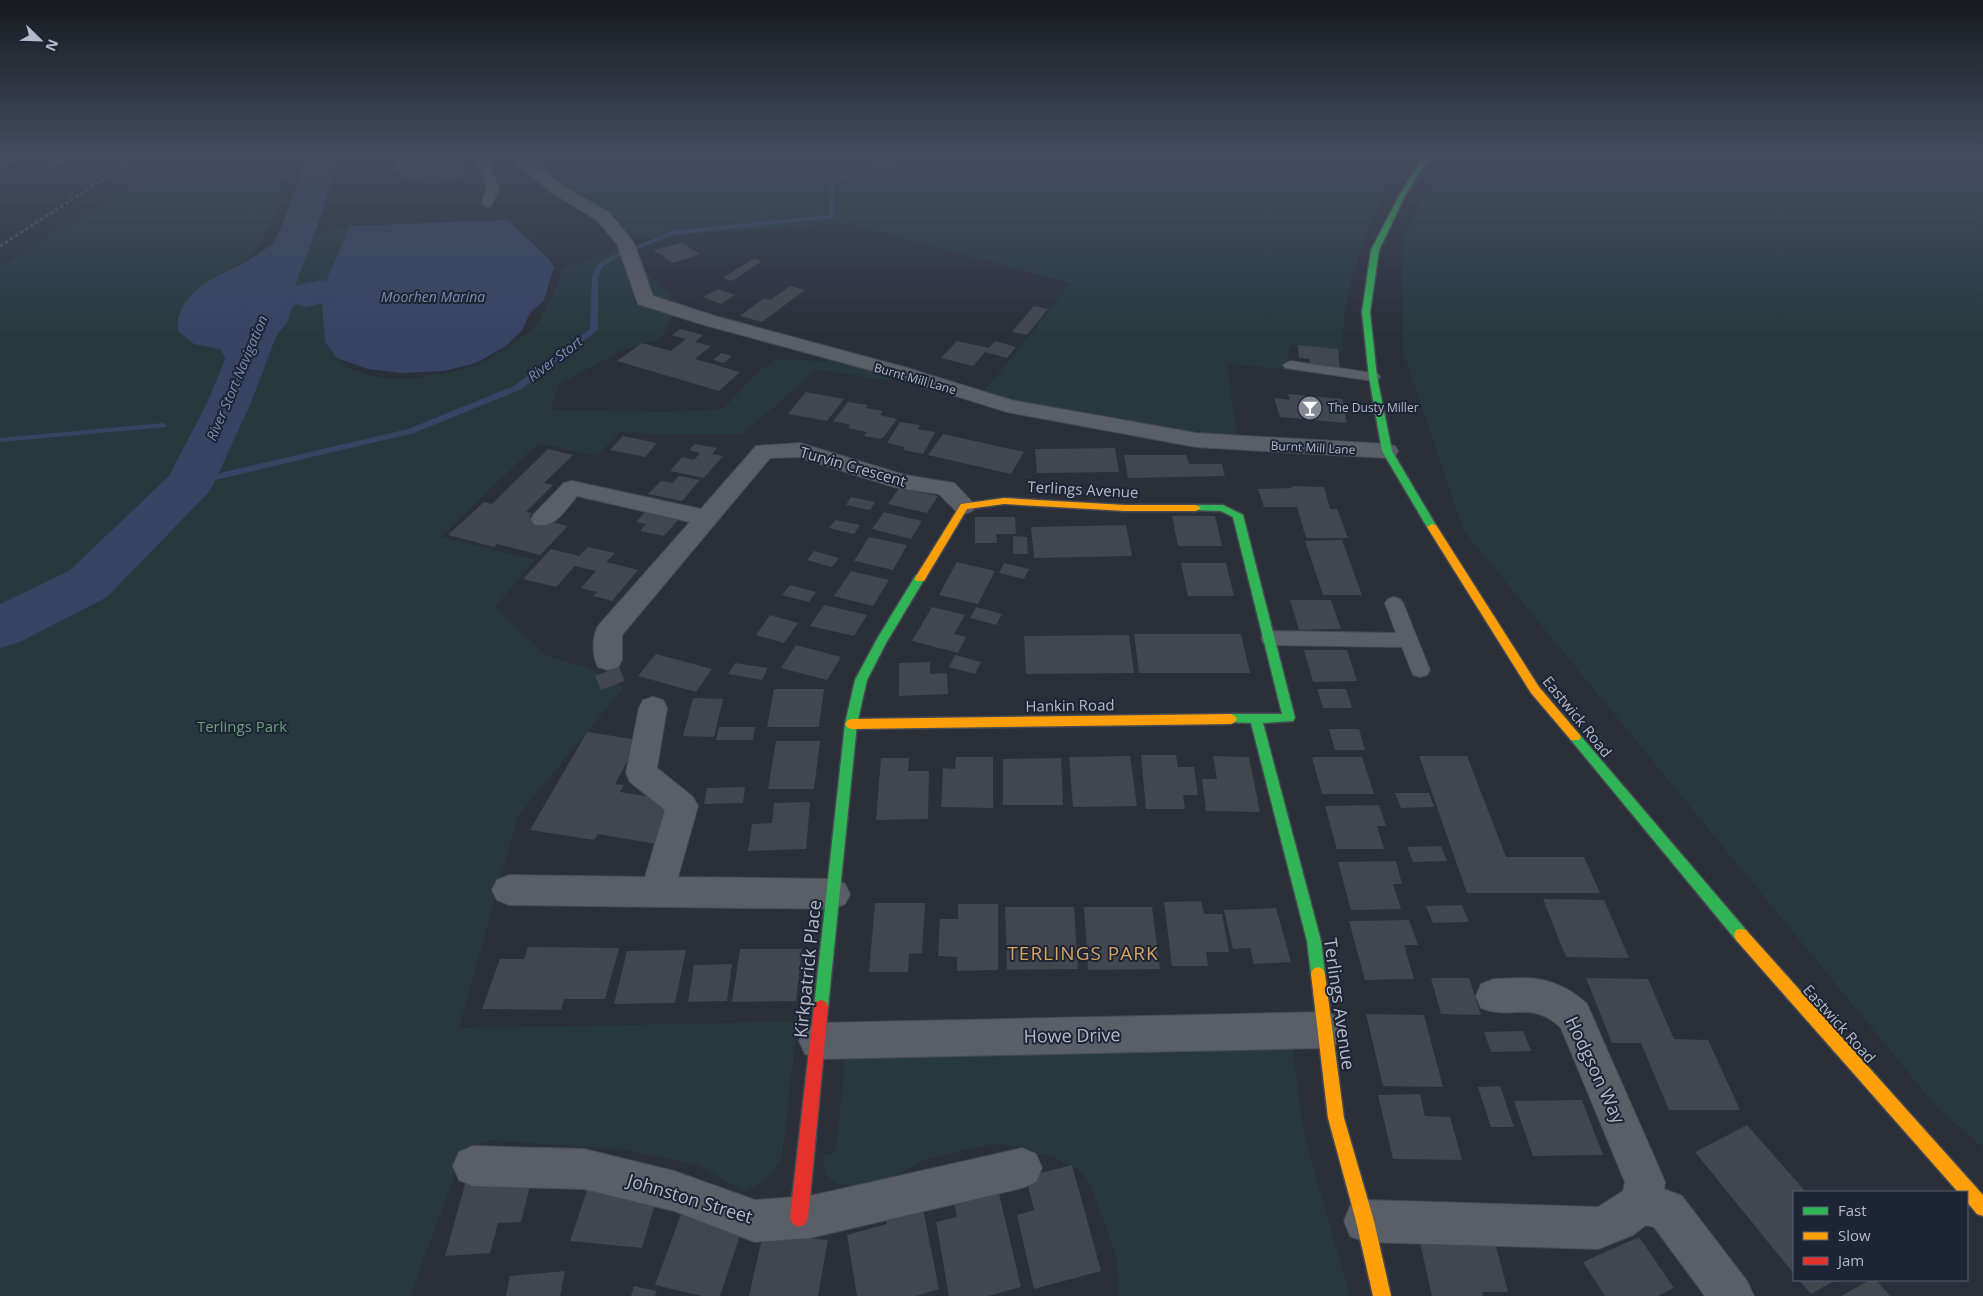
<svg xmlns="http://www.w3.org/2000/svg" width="1983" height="1296" font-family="'Open Sans',sans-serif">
	<rect width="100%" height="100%" fill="#2a2f39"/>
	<!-- green -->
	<g fill="#27393f">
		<path d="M177 157H297L270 226 249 259 227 271 178 331 194 344 220 348 225 358 288 321 292 308 305 295 298 290 281 289C284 281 298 244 297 238L350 226 321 292 337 358 349 368 371 376 395 379H415L465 369 486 361 533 330 551 299 563 269 608 252 629 246 652 279 673 295 671 320 661 339 620 351 559 385 550 410 669 412 723 409 759 371 775 360 829 361 840 353 897 371 889 381 817 369 743 434H666L621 432 596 456 538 443 441 537 535 560 495 607 547 656 588 668 624 687 518 816 459 1028 797 1022 782 1158C769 1180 767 1181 744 1192L698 1165 622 1149 491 1140 471 1147 455 1175 410 1296H0V266Z"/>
		<path d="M527 157H1399C1374 219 1340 284 1343 352L1291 346 1285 369 1227 364 1238 444 979 398 1071 283 845 223 631 239 617 218 542 176Z"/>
		<path d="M1446 157H1983V1147L1939 1110 1464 531 1403 352V237Z"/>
		<path d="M1292 1044 1304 1135 1350 1296H1119L1117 1259 1091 1185 1079 1169 1057 1159 1023 1147 994 1144 957 1151 925 1160 883 1181 855 1186 837 1184 825 1174 823 1155 836 1153 846 1048Z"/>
	</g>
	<!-- water -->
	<g fill="#364363">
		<path d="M508 220 548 258 554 267 544 300 530 313 522 330 506 346 476 363 444 371 401 373 368 369 337 358 325 342 321 292 350 226Z"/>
		<path d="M297 229 298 242 291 257 281 289 298 290 306 295 292 308 288 321 256 362 239 376 226 374 225 358 220 349 194 344 178 331C178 326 177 320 179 316 188 285 224 274 249 260 266 250 279 237 297 229Z"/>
	</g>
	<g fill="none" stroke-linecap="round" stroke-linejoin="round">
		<!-- stream -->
		<g fill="#364363" fill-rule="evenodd">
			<path d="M1010 157 1001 161 893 163 834 183V218L673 235 618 257 603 266 598 276V330L520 390 414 433 190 486 186 483 190 480 408 429 514 386 590 329 592 276 598 264 614 255 672 231 829 215V181L892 159Z"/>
			<path d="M163 423 167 425 166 427 0 442V438Z"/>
		</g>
		<!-- river -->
		<path fill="#364363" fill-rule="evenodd" d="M307 157H339L320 219 295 286 321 280 335 284 341 292 335 300 306 307 292 303 290 300 250 405 214 483 207 494 107 597 20 642 0 648V604L69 571 169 476 206 405 284 219Z"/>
	</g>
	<!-- building -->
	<g fill="#42464e">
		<path d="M394 157H464V177L438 180 439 174 426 176V179L409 181 408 178H403L404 172 393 173Z"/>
		<path d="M682 243 700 254 673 263 653 250Z"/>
		<path d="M753 259 762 261 732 281 723 278Z"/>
		<path d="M790 286 805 290 762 322 740 316 764 298 770 300Z"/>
		<path d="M718 289 735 295 721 304 703 297Z"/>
		<path d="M1034 306 1048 309 1027 335 1012 332Z"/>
		<path d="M680 329 703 335 695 342 711 346 695 359 740 372 719 391 617 361 642 343 671 351 686 339 672 335Z"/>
		<path d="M957 341 989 348 995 341 1016 347 1007 358 985 352 973 366 941 358Z"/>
		<path d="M1298 345 1338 349 1340 370 1310 367V359L1299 358Z"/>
		<path d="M721 353 732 356 724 363 713 360Z"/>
		<path d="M806 392 844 399 827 421 788 414Z"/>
		<path d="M1288 394 1342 399 1347 423 1280 417 1274 398 1290 400Z"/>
		<path d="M848 402 868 405 866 408 883 411 880 415 897 419 882 439 864 436 867 432 848 428 850 425 833 421Z"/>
		<path d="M900 422 920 425 918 429 935 432 923 454 903 450 905 447 887 443Z"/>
		<path d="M943 434 1024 452 1011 474 928 455Z"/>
		<path d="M623 436 657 443 645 457 610 450Z"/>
		<path d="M695 444 717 448 712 454 723 456 704 478 670 471 682 457 694 460 700 453 689 450Z"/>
		<path d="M1115 448 1119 472 1037 473 1035 449Z"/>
		<path d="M548 449 573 455 544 483 553 485 526 512 532 513 529 517 568 526 540 555 497 544 494 547 448 535 484 502 492 504Z"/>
		<path d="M1124 455H1186L1189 464H1222L1225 476 1128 478Z"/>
		<path d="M679 476 700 480 682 501 648 494 661 481 672 483Z"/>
		<path d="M1291 486 1324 487 1330 509H1337L1348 538H1306L1297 507H1264L1258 489 1292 488Z"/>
		<path d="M900 487 938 496 927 513 888 504Z"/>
		<path d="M851 497 875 502 870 510 846 505Z"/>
		<path d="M650 507 683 514 664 536 640 531 646 524 636 522Z"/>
		<path d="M884 512 922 521 911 539 872 529Z"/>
		<path d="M1172 516H1215L1222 546H1178Z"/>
		<path d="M975 517H1015L1016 534H996L997 543H975Z"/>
		<path d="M835 520 860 525 854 534 829 528Z"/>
		<path d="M1126 525 1132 556 1034 558 1031 527Z"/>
		<path d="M1013 536 1027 537 1028 554H1013Z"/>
		<path d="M869 537 907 545 893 570 854 561Z"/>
		<path d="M1342 540 1362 595H1323L1305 541Z"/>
		<path d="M588 547 615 553 606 562 638 570 612 601 593 596 597 592 581 588 596 571 575 566 556 587 523 579 551 549 579 556Z"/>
		<path d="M814 551 839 558 832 567 807 560Z"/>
		<path d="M957 562 995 571 978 604 939 595Z"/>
		<path d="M1004 563 1029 569 1024 579 999 573Z"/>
		<path d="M1181 563H1226L1234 596H1188Z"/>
		<path d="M851 571 889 580 873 606 834 596Z"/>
		<path d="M790 585 816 592 809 602 782 595Z"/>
		<path d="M1290 600H1331L1341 629 1299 630Z"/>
		<path d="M824 605 867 615 854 636 810 626Z"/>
		<path d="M932 607 965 615 954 634 966 637 958 653 912 641Z"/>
		<path d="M976 607 1002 614 996 625 970 618Z"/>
		<path d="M770 615 798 623 784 643 756 635Z"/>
		<path d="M1134 634H1241L1250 673H1139Z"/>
		<path d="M1129 635 1134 673 1026 674 1024 636Z"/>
		<path d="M796 645 841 657 827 680 781 668Z"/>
		<path d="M1304 650H1347L1357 681 1313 682Z"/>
		<path d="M656 654 712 669 696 692 638 676Z"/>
		<path d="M955 655 981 662 975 674 949 667Z"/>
		<path d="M930 662V674L947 673 948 694 899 696V663Z"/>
		<path d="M735 663 768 668 762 680 728 674Z"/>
		<path d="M619 667 625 681 601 690 595 676Z"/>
		<path d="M774 689H824L819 727H767Z"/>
		<path d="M1317 689H1346L1352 708H1323Z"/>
		<path d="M693 698 723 699 714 737 683 736Z"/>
		<path d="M719 727H755L753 740H716Z"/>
		<path d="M1329 729H1359L1365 750H1335Z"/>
		<path d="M587 732 639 740 615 784 624 785 620 792 677 801 656 844 598 834 594 840 530 830Z"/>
		<path d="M776 741H820L814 789H768Z"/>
		<path d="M1141 755H1176L1178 767H1194L1198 795H1183L1185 809H1146Z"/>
		<path d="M1130 756 1137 806 1073 807 1069 757Z"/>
		<path d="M1213 756 1249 757 1260 812 1206 811 1202 779H1217Z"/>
		<path d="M1419 756H1467L1506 857H1584L1600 893H1467Z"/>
		<path d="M956 757H993V808L941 807 943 768 955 769Z"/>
		<path d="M1312 757H1362L1374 794H1322Z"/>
		<path d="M881 758H909L908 771H929L928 819 876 820Z"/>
		<path d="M1061 758 1063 805H1003V759Z"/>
		<path d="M745 787 743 803 704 804 707 788Z"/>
		<path d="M1395 793H1429L1434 807 1401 808Z"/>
		<path d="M810 802 806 849 748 851 752 824 772 823 774 803Z"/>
		<path d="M1379 805 1386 826H1377L1384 849H1337L1325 806Z"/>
		<path d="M1441 846 1447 861 1413 862 1407 847Z"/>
		<path d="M1396 861 1402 884H1393L1401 909 1351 910 1338 862Z"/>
		<path d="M1543 899 1604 900 1629 958 1566 957Z"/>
		<path d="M1201 901 1204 914H1222L1229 952H1206L1208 966H1172L1164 902Z"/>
		<path d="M875 903H925L922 953 909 954 908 972H869Z"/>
		<path d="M958 904H998V970L957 971V957L938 956 940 919H958Z"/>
		<path d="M1462 905 1469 922 1433 923 1426 906Z"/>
		<path d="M1005 907H1074L1078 969 1007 970Z"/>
		<path d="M1084 907H1152L1160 969 1088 970Z"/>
		<path d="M1276 908 1291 962 1254 964 1250 948 1233 949 1224 910Z"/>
		<path d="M1409 920 1418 945H1404L1414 979 1365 980 1349 921Z"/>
		<path d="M528 947 619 948 605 999H564L561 1010 482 1009 500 959H524Z"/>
		<path d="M740 949H802L796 1001 732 1002Z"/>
		<path d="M686 950 675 1003 614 1004 627 951Z"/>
		<path d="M732 964 727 1001 688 1002 694 965Z"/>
		<path d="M1431 978H1469L1481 1015 1441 1014Z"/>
		<path d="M1586 978 1648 979 1674 1039 1708 1040 1740 1110H1669L1641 1043H1612Z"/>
		<path d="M1366 1014 1424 1015 1443 1087 1383 1086Z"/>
		<path d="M1523 1031 1531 1051 1491 1052 1484 1032Z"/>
		<path d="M1500 1086 1514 1127H1491L1478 1087Z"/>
		<path d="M1420 1094 1425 1116 1450 1117 1462 1160 1393 1159 1378 1095Z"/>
		<path d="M1582 1100 1603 1155 1533 1156 1514 1101Z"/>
		<path d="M1747 1125 1806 1192H1794V1274L1695 1152Z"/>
		<path d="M1072 1165 1101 1271 1034 1289 1017 1215 1034 1210 1026 1177Z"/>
		<path d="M533 1174 521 1222 498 1223 490 1253 445 1256 467 1177Z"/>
		<path d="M591 1178 661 1184 642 1248 570 1241Z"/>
		<path d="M996 1181 1021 1287 988 1296H949L936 1222 957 1217 952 1192Z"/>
		<path d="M922 1204 939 1289 916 1296H857L847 1235 887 1224 885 1215Z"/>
		<path d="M683 1209 744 1223 720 1296H702L655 1285Z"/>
		<path d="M763 1234 828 1240 818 1296H749Z"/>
		<path d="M1639 1237 1674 1288 1658 1296H1605L1583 1262Z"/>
		<path d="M1420 1243 1496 1246 1508 1292H1482L1483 1296H1432Z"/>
		<path d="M565 1271 560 1296H506L510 1276Z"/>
		<path d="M1799 1280H1836L1811 1294Z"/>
		<path d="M1870 1280H1876L1890 1296H1841Z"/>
		<path d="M634 1286 657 1291 655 1296H631Z"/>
	</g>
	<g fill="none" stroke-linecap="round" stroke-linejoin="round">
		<defs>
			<g id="lane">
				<path d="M7 157H20L0 168V161Z"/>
				<path d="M39 157H62L63 163 58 166 54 165 53 161 40 159Z"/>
				<path d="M476 157H486L499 189 491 206 487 207 481 204 487 189Z"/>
				<path d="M1290 361 1373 373 1378 374 1380 377 1378 380 1373 381 1285 368 1283 365Z"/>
				<path d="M1394 597 1400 599 1403 603 1430 670 1427 675 1420 677 1413 675 1402 647 1270 645 1263 643 1261 638 1263 633 1270 631 1396 633 1385 603 1388 599Z"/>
			</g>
			<g id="street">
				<path d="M512 157H528L563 186 610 213 634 243 653 296 715 316 904 367 1011 400 1196 433 1387 444 1395 446 1398 451 1395 456 1387 458 1196 447 1007 412 892 376 701 324 638 304 617 244 598 221 551 192 518 165Z"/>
				<path d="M800 443 905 475 954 483 976 506 972 511 964 514 956 511 939 494 894 487 798 457 770 458 622 635V660L618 667 608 670 598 667C592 656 592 637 598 626L690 522 577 496C565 510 555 530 534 524L531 519 534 514 564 483 572 481 701 509 756 446Z"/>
				<path d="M653 697 663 700 667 708 657 768 693 797 698 806 678 877 833 879 845 884 850 894 845 904 833 909 509 905 497 900 492 890 497 880 509 875 645 877 665 810 630 782 626 773 639 708 643 700Z"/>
				<path d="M1527 978C1550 979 1570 988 1587 1004L1659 1168 1665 1182 1664 1189 1682 1196 1747 1281 1754 1296H1705L1654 1227 1646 1225 1633 1235 1598 1249 1365 1242 1350 1236 1344 1221 1350 1206 1365 1200 1598 1207 1623 1191 1625 1182 1561 1028C1531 999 1514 1021 1481 1008L1476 996 1481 984 1494 979Z"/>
				<path d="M1325 1012 1338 1017 1343 1030 1338 1043 1325 1048 818 1059 805 1054 799 1041 805 1028 818 1023Z"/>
				<path d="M473 1146 584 1149 674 1171 755 1200 810 1196 1022 1148 1036 1154 1042 1168 1036 1182 1022 1188 810 1238 755 1242 674 1211 584 1189 473 1186 459 1180 453 1166 459 1152Z"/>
			</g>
			<g id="fast">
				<path d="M1423 157H1429L1406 194 1379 250 1370 312 1377 377 1392 451 1437 527 1432 530 1427 527 1382 451 1369 377 1362 312 1371 250 1400 194Z"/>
				<path d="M1196 505H1223L1243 515 1295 718 1293 721 1263 723 1321 941 1325 974 1323 979 1318 981 1313 979 1311 974 1307 941 1251 723 1227 722 1225 719 1227 716 1231 714H1282L1233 517 1221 511 1193 510 1191 508 1193 506Z"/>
				<path d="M920 574 925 578 886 643 867 680 857 724 828 1007 826 1012 821 1014 816 1012 814 1007 845 724 855 680 877 639 916 575Z"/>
				<path d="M1575 732 1579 734 1746 930 1748 935 1746 940 1741 941 1736 940 1571 740 1569 737 1571 734Z"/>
			</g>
			<g id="slow">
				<path d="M1004 498 1125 505H1196L1201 508 1196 511H1125L1004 504 967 509 924 581H916L915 578 961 504Z"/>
				<path d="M1432 524 1436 525 1539 687 1579 734 1581 737 1579 740H1571L1531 693 1427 527Z"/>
				<path d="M1231 714 1235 716 1237 719 1235 722 1231 724 851 729 847 727 845 724 847 721 851 719Z"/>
				<path d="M1741 929 1746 930 1983 1195V1216L1977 1214 1967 1202V1192H1958L1736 940 1734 935 1736 930Z"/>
				<path d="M1318 967 1323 969 1325 974 1344 1118 1374 1221 1391 1296H1373L1356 1221 1328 1118 1311 974 1313 969Z"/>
			</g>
			<path id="jam" d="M821 1000 826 1002 828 1007 808 1218 805 1224 799 1227 793 1224 790 1218 814 1007 816 1002Z"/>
		</defs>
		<!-- lane casing -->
		<use href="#lane" stroke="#464a52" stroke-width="2"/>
		<!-- street casing -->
		<use href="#street" stroke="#464a52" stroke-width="2"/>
		<!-- fast casing -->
		<use href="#fast" stroke="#464a52" stroke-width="3"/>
		<!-- slow casing -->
		<use href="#slow" stroke="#464a52" stroke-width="3"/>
		<!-- jam casing -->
		<use href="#jam" stroke="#464a52" stroke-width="3"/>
		<!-- lane -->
		<use href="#lane" fill="#5a5e67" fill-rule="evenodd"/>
		<!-- street -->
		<use href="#street" fill="#5a5e67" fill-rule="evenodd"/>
		<!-- fast -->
		<use href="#fast" fill="#30b455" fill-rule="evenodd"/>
		<!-- slow -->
		<use href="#slow" fill="#ff9f0a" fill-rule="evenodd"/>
		<!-- jam -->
		<use href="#jam" fill="#e5322d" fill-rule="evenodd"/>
		<!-- rail -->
		<path stroke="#595c64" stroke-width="2.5" stroke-dasharray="3 3" stroke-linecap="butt" d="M0 246 138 157"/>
	</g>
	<!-- sky -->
	<linearGradient id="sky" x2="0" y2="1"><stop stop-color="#171a1f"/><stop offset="0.46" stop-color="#444d5f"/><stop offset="1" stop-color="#444d5f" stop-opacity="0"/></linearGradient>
	<rect width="1983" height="338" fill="url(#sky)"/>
	<!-- icons -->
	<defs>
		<symbol id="bar-disc" viewBox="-11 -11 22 22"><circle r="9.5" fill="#848997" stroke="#1d2434"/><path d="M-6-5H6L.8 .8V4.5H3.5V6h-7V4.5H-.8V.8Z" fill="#fff"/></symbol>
	</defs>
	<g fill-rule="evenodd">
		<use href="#bar-disc" x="1296" y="394" width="28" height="28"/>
	</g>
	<g text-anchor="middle" stroke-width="4" stroke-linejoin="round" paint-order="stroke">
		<!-- far-street labels -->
		<g font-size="12" fill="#b4baca" stroke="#1d2434">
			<text transform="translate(915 379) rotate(16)" y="4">Burnt Mill Lane</text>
			<text transform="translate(1313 448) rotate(3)" y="4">Burnt Mill Lane</text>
		</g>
		<!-- far-poi labels -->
		<g font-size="12" fill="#b4baca" stroke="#1d2434" text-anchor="start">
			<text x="1328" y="412">The Dusty Miller</text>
		</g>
		<!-- far-water labels -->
		<g font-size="14" font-style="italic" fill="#7b8cb2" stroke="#1d2434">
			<text x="433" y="302">Moorhen Marina</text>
			<text transform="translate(555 359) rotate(-37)" y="5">River Stort</text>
			<text transform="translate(237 378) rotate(-67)" y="5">River Stort Navigation</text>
		</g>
		<!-- street labels -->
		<g font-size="15" fill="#b4baca" stroke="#1d2434">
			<text transform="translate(853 467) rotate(16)" y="5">Turvin Crescent</text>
			<text transform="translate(1083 490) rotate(3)" y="5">Terlings Avenue</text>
			<text transform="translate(1070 706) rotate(-1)" y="5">Hankin Road</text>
			<text transform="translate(1577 717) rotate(51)" y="5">Eastwick Road</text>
			<text transform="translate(1839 1024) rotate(48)" y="5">Eastwick Road</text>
		</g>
		<!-- park labels -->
		<g font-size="15" fill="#6b9c7c" stroke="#1d2434">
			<text x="242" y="732">Terlings Park</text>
		</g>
		<!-- near-street labels -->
		<g font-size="18" fill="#b4baca" stroke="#1d2434">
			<text transform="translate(808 969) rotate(-84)" y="6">Kirkpatrick Place</text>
			<text transform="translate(1339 1004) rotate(82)" y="6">Terlings Avenue</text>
			<text transform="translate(1072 1036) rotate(-1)" y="6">Howe Drive</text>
			<text transform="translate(1595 1070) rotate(65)" y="6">Hodgson Way</text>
			<text transform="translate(690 1199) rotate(17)" y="6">Johnston Street</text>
		</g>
		<!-- near-neighbourhood labels -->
		<g font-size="19" letter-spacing="1" fill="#d8a361" stroke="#1d2434">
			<text x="1083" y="960">TERLINGS PARK</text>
		</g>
	</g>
	<!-- legend -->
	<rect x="1793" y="1191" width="175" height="90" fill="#1d2434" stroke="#596070"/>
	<rect x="1803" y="1207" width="25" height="8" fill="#30b455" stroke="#596070"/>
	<text x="1838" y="1216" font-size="15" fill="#b4baca">Fast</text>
	<rect x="1803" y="1232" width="25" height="8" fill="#ff9f0a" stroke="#596070"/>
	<text x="1838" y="1241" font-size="15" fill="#b4baca">Slow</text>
	<rect x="1803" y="1257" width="25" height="8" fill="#e5322d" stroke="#596070"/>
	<text x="1838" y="1266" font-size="15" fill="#b4baca">Jam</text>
	<!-- north arrow -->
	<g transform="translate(40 40) rotate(113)" stroke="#1d2434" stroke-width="4" paint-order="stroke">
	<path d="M0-4L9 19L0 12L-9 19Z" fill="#b4baca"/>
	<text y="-8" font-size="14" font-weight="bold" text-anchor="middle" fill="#b4baca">N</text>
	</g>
</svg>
